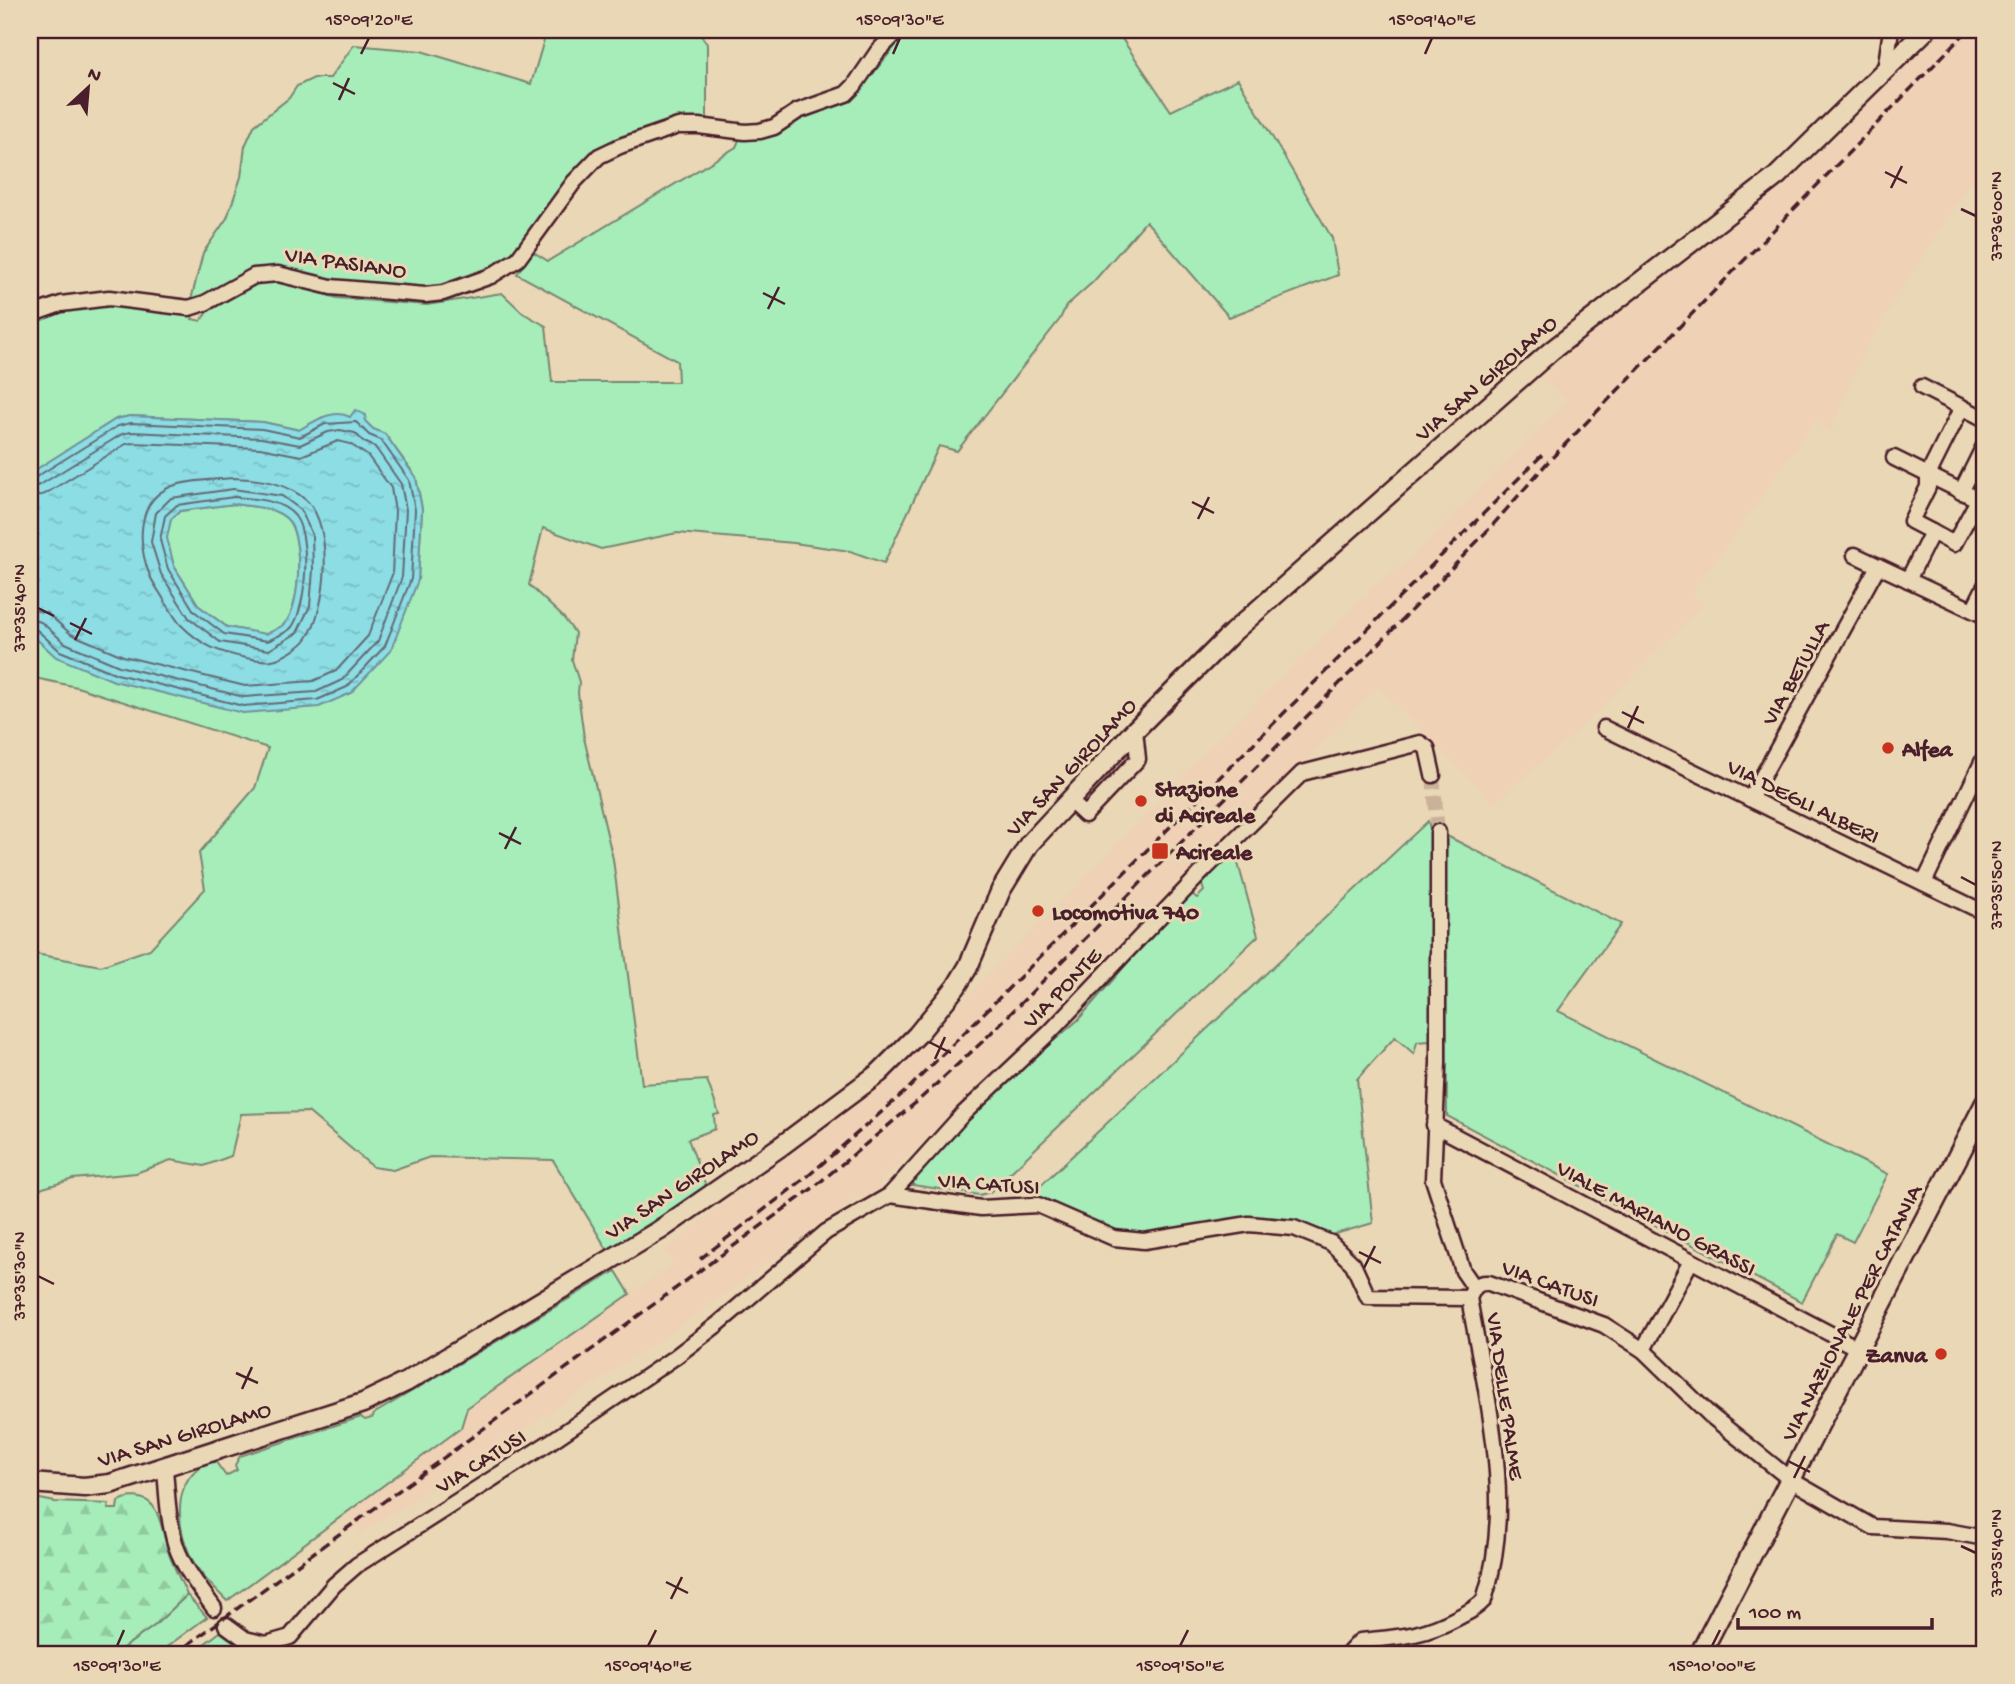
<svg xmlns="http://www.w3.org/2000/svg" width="2015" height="1684" font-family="'Gochi Hand',sans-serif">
	<defs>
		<pattern id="forest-firs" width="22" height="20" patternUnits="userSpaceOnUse" patternTransform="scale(1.75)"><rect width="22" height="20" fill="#a6edba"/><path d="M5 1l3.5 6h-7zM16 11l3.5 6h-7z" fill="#90cba0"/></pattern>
		<pattern id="water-ripples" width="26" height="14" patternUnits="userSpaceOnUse" patternTransform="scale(1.75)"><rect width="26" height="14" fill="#8cdde4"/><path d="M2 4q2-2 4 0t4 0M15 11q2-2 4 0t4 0" fill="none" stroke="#7abdc4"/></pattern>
	</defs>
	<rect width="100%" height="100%" fill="#e9d7b5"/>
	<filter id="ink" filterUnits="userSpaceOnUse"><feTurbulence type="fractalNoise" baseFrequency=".0143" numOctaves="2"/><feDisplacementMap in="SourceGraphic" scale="14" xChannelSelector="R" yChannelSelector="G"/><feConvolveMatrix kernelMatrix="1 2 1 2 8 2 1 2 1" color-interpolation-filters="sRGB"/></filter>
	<g filter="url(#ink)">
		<!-- built -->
		<path fill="#efd1b6" d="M1942 30H1985V158L1865 349 1830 433 1816 420 1691 595 1704 604 1584 725 1494 803 1378 687 1197 871 1048 1030 880 1180V1189L859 1196 685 1323 454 1476 360 1533 347 1513 461 1428 467 1408 674 1263 665 1250 896 1068 1068 895 1212 745 1386 575 1401 567 1566 401 1542 379 1566 354 1776 193 1806 167Z"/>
		<!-- green -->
		<g fill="#a6edba" stroke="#788672" stroke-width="2">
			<path d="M547 30H697L707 44V122L680 119 618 142 515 256 441 291 345 284 296 271 256 272 190 304 203 253 227 218 241 177 245 146 254 126 289 98 297 86 314 78H330L354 45 421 51 531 84Z"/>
			<path d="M908 30H1116L1171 111 1238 79 1332 238 1338 275 1229 317 1146 221 1094 281 1066 306 1060 319 957 451 939 446 884 563 850 551 794 543 677 533 601 549 543 528 529 585 563 617 575 633 572 660 579 682 578 693 584 738 613 859 642 1084 707 1080 719 1114 714 1115 715 1129 688 1139 706 1186 608 1251 553 1160 430 1157 393 1170 373 1167 308 1112 241 1114 231 1156 204 1166 171 1160 136 1173 73 1179 30 1192V953L101 966 150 949 205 889 199 853 255 788 268 748 77 687 30 677V633L57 657 243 713 418 580 422 509 416 477 385 434 373 429 365 421 350 418 323 417 300 430 263 422 130 416 116 419 30 474V323L61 312 116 304 193 315 192 319 201 321 207 312 261 282 277 280 337 298 427 305 502 293 523 313 546 326 552 382H678L677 361 517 274 532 251 548 261 736 147 740 138 767 137 821 109 851 101Z"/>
			<path d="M234 504C252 507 272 506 286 518 304 534 301 606 285 623 281 628 272 631 266 635L227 627 199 606 174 566 166 538 171 519 180 511Z"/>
			<path d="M1428 821 1431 832 1430 1041 1417 1042 1414 1054 1395 1037 1357 1079 1373 1223 1332 1235 1294 1223 1128 1236 1109 1230 1103 1222 1094 1223 1035 1200 1037 1189Z"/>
			<path d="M1445 835 1621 924 1558 1011 1888 1174 1853 1242 1837 1234 1802 1302 1447 1116Z"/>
			<path d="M1233 845 1258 936 990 1192 980 1195 906 1184 964 1118 1078 1020 1189 892 1197 898 1204 891 1200 879Z"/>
			<path d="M616 1271 630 1294 467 1408 461 1428 227 1601C213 1587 197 1572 189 1553 175 1520 173 1471 215 1461L226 1476 237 1470 235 1465 240 1456 361 1417 365 1420 372 1418 375 1413Z"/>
			<path d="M187 1595 207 1617 157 1654H115L154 1626Z"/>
			<path d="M220 1632C242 1649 260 1655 286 1648L277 1654H191Z"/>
		</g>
		<!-- forest -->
		<path fill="url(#forest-firs)" stroke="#788672" stroke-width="2" d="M30 1497 55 1502 109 1504 108 1509H117L118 1502C128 1495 144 1495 153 1506 162 1518 164 1539 169 1554 174 1568 181 1581 187 1595L154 1626 114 1654H30Z"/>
		<!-- water -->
		<path fill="url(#water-ripples)" stroke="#72919a" stroke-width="2" fill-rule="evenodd" d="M355 410 366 415 365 421 373 429 385 434 416 478 422 509 418 580 391 650 351 693 319 707 243 713 114 681 56 657 30 633V474L32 472 116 419 130 416 263 422 299 430C315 421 333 408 350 417ZM234 504C252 507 272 506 286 518 304 533 301 606 285 623 281 628 272 631 266 634L227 627 199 606 174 566 167 538 171 519 180 511Z"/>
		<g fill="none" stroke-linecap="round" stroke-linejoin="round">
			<!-- shore -->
			<g stroke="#646b75" stroke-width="2">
				<path d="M233 478C259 479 287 482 307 501 334 527 327 609 307 638 301 647 283 658 272 660 263 662 254 659 246 658 218 652 202 646 181 625 175 619 171 610 166 603 161 594 154 585 150 576 138 546 135 502 170 487 185 480 215 480 233 478Z"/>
				<path d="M30 479 36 477 118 426 131 423 262 429 300 437 325 424 356 422 369 435 381 440 409 480 415 510 411 579 385 646 347 687 317 700 243 706 117 674 60 651 37 630 30 628"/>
				<path d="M30 487 40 485 122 434 131 432 261 438 300 445 328 432 340 430 355 433 364 442 375 447 401 484 406 510 402 577 378 641 342 680 316 692 244 697 119 666 65 643 41 622 30 619"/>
				<path d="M233 489 282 496 301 510 312 535 313 570 310 606 297 633 269 650 220 642 189 618 161 574 151 542 156 513 171 498Z"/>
				<path d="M234 497C254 499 281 499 295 516 311 537 307 606 292 627 287 633 275 637 268 641L224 634 194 611 168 569 160 540 165 516 177 505Z"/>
				<path d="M30 498 45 494 126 444 132 443 260 448 301 456 338 441 350 444 368 456 391 488 395 511 392 575 368 636 336 671 313 681 245 686 123 656 71 634 47 613 30 609"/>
			</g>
			<!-- minor-tunnel -->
			<path stroke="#c9b299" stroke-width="14" stroke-dasharray="14 7" stroke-linecap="butt" d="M1433 775 1438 832"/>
			<defs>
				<g id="minor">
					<path d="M1885 70 1891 30"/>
					<path d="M30 315 61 304 109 298 189 308 205 303 254 276 278 274 331 287 425 295 443 293 491 276 518 259 574 182 599 156 620 146 678 126H699L745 132 760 131 774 127 798 111 846 94 854 86 878 51 899 30"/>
					<path d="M1922 387 1985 419"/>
					<path d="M1894 458 1985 503"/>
					<path d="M1961 492 1985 444"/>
					<path d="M1932 532 1954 544 1978 500"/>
					<path d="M1855 555 1985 616"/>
					<path d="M1908 580 1932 532 1911 521 1928 487V475L1962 407"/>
					<path d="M1973 610 1985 586"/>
					<path d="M1604 728 1985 913"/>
					<path d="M1750 799 1878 566"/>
					<path d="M1069 800 1085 815 1138 759 1135 730"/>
					<path d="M1438 832V1063L1433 1179 1463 1271 1474 1287"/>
					<path d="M1924 883 1985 756"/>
					<path d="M1434 1125 1859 1349"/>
					<path d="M890 1195 962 1115 1050 1032 1202 872 1302 773 1420 743 1427 748 1433 775"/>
					<path d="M1469 1298C1474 1287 1477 1282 1489 1283L1604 1325 1643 1350 1710 1415 1791 1480 1873 1527 1947 1531 1985 1538"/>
					<path d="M1643 1350 1691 1261"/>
					<path d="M165 1468C167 1494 168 1521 176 1546 184 1569 200 1588 214 1608"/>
					<path d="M226 1625 245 1639 266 1644 290 1637 334 1585 357 1565 550 1442 675 1357 718 1324 826 1232 890 1195 981 1208 1038 1205 1114 1238 1144 1241 1249 1224 1294 1228 1331 1243 1353 1264 1368 1297 1469 1298"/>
					<path d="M1348 1654 1360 1641C1399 1637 1421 1637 1457 1618 1467 1613 1477 1608 1484 1600 1516 1502 1486 1396 1469 1298"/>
				</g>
				<path id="tertiary" d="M30 1483 84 1487 110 1484 363 1403 406 1382 660 1230 781 1146 879 1073 917 1035 956 987 968 967 1001 890 1029 844 1135 730 1233 632 1551 351 1777 176 1926 30"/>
				<path id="secondary" d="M1700 1654 1985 1104"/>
			</defs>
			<!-- minor casing -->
			<use href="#minor" stroke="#4a1f2b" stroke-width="19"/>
			<!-- tertiary casing -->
			<use href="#tertiary" stroke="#4a1f2b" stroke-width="23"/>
			<!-- secondary casing -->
			<use href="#secondary" stroke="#4a1f2b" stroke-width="24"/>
			<!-- minor -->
			<use href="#minor" stroke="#e9d7b5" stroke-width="14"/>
			<!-- tertiary -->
			<use href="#tertiary" stroke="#e9d7b5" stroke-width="18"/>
			<!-- secondary -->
			<use href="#secondary" stroke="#e9d7b5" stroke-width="19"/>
			<!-- rail -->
			<g stroke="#4a1f2b" stroke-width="3.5" stroke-dasharray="10 5" stroke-linecap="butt">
				<path d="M700 1259 808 1176 908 1089 1545 452"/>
				<path d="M175 1654 813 1188 919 1100 981 1043 1376 647 1491 527 1547 463 1968 30"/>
			</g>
		</g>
	</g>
	<!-- ticks -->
	<path fill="none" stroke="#4a1f2b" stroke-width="2.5" d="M361 54 369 38M893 54 900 38M1425 54 1432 38M333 83 355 94M339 100 349 78M1885 172 1907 183M1891 188 1902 166M1961 209 1976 216M763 293 785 304M768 309 779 287M1192 502 1214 513M1198 519 1209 497M38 608 54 616M70 623 92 634M75 640 86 618M1622 712 1644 723M1628 728 1638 706M499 833 521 844M505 849 516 827M1961 877 1976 885M929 1042 951 1053M935 1059 945 1037M1359 1252 1381 1263M1364 1268 1375 1246M38 1276 54 1284M236 1373 258 1383M242 1389 252 1367M1788 1461 1810 1472M1794 1478 1805 1456M1961 1546 1976 1553M666 1582 688 1593M671 1599 682 1577M117 1646 124 1630M648 1646 656 1630M1180 1646 1188 1630M1712 1646 1720 1630"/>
	<!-- markers -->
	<g fill="#c8321e" stroke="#e9d7b5" stroke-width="2.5">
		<circle cx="1888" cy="748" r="7"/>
		<circle cx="1141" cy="801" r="7"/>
		<rect x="1151" y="842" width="18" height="18" rx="3.5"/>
		<circle cx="1038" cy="911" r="7"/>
		<circle cx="1941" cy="1354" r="7"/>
	</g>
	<g text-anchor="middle" stroke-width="6" stroke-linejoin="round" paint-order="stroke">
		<!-- street labels -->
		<g font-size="23" fill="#4a1f2b" stroke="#e9d7b5">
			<text transform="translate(346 261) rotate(8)" y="8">VIA PASIANO</text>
			<text transform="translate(1485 377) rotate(-41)" y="8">VIA SAN GIROLAMO</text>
			<text transform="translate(1794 672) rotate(-61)" y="8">VIA BETULLA</text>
			<text transform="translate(1070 766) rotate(-47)" y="8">VIA SAN GIROLAMO</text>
			<text transform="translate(1804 800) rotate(26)" y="8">VIA DEGLI ALBERI</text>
			<text transform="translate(1061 987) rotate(-46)" y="8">VIA PONTE</text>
			<text transform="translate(989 1182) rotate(4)" y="8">VIA CATUSI</text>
			<text transform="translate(681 1183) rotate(-34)" y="8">VIA SAN GIROLAMO</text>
			<text transform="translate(1657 1217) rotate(28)" y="8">VIALE MARIANO GRASSI</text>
			<text transform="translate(1551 1282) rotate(20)" y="8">VIA CATUSI</text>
			<text transform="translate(1850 1312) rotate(-63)" y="8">VIA NAZIONALE PER CATANIA</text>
			<text transform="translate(1507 1396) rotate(82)" y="8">VIA DELLE PALME</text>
			<text transform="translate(184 1433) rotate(-17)" y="8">VIA SAN GIROLAMO</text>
			<text transform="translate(480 1460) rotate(-32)" y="8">VIA CATUSI</text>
		</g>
		<!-- poi labels -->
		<g font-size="23" font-weight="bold" fill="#4a1f2b" stroke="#e9d7b5" text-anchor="start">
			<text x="1902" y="756">Alfea</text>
			<text x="1155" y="796">Stazione<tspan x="1155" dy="26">di Acireale</tspan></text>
			<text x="1176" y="859">Acireale</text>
			<text x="1052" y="919">Locomotiva 740</text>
			<text x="1927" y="1362" text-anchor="end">Zanva</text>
		</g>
	</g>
	<!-- margin -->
	<rect width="2015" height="1684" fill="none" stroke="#e9d7b5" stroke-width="77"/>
	<!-- north arrow -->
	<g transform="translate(88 88) rotate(26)" stroke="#e9d7b5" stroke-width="5" paint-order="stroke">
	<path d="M0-5L12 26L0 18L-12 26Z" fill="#4a1f2b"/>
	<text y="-10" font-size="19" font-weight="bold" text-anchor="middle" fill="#4a1f2b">N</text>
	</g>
	<!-- scale -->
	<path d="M1738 1618v10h194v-10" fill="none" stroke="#4a1f2b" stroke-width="3.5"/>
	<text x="1749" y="1618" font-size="21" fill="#4a1f2b" stroke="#e9d7b5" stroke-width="5" paint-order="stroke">100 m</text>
	<rect x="38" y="38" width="1938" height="1608" fill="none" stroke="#4a1f2b" stroke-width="2.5"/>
	<g font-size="18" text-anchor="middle" fill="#4a1f2b">
		<text x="369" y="25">15°09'20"E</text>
		<text x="900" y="25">15°09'30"E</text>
		<text x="1432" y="25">15°09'40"E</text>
		<text transform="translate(1996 216) rotate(-90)" y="6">37°36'00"N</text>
		<text transform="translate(19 608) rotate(-90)" y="6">37°35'40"N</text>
		<text transform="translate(1996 885) rotate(-90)" y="6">37°35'50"N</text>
		<text transform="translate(19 1276) rotate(-90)" y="6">37°35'30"N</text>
		<text transform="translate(1996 1553) rotate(-90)" y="6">37°35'40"N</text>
		<text x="117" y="1671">15°09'30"E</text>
		<text x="648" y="1671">15°09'40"E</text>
		<text x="1180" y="1671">15°09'50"E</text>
		<text x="1712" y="1671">15°10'00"E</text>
	</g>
</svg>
